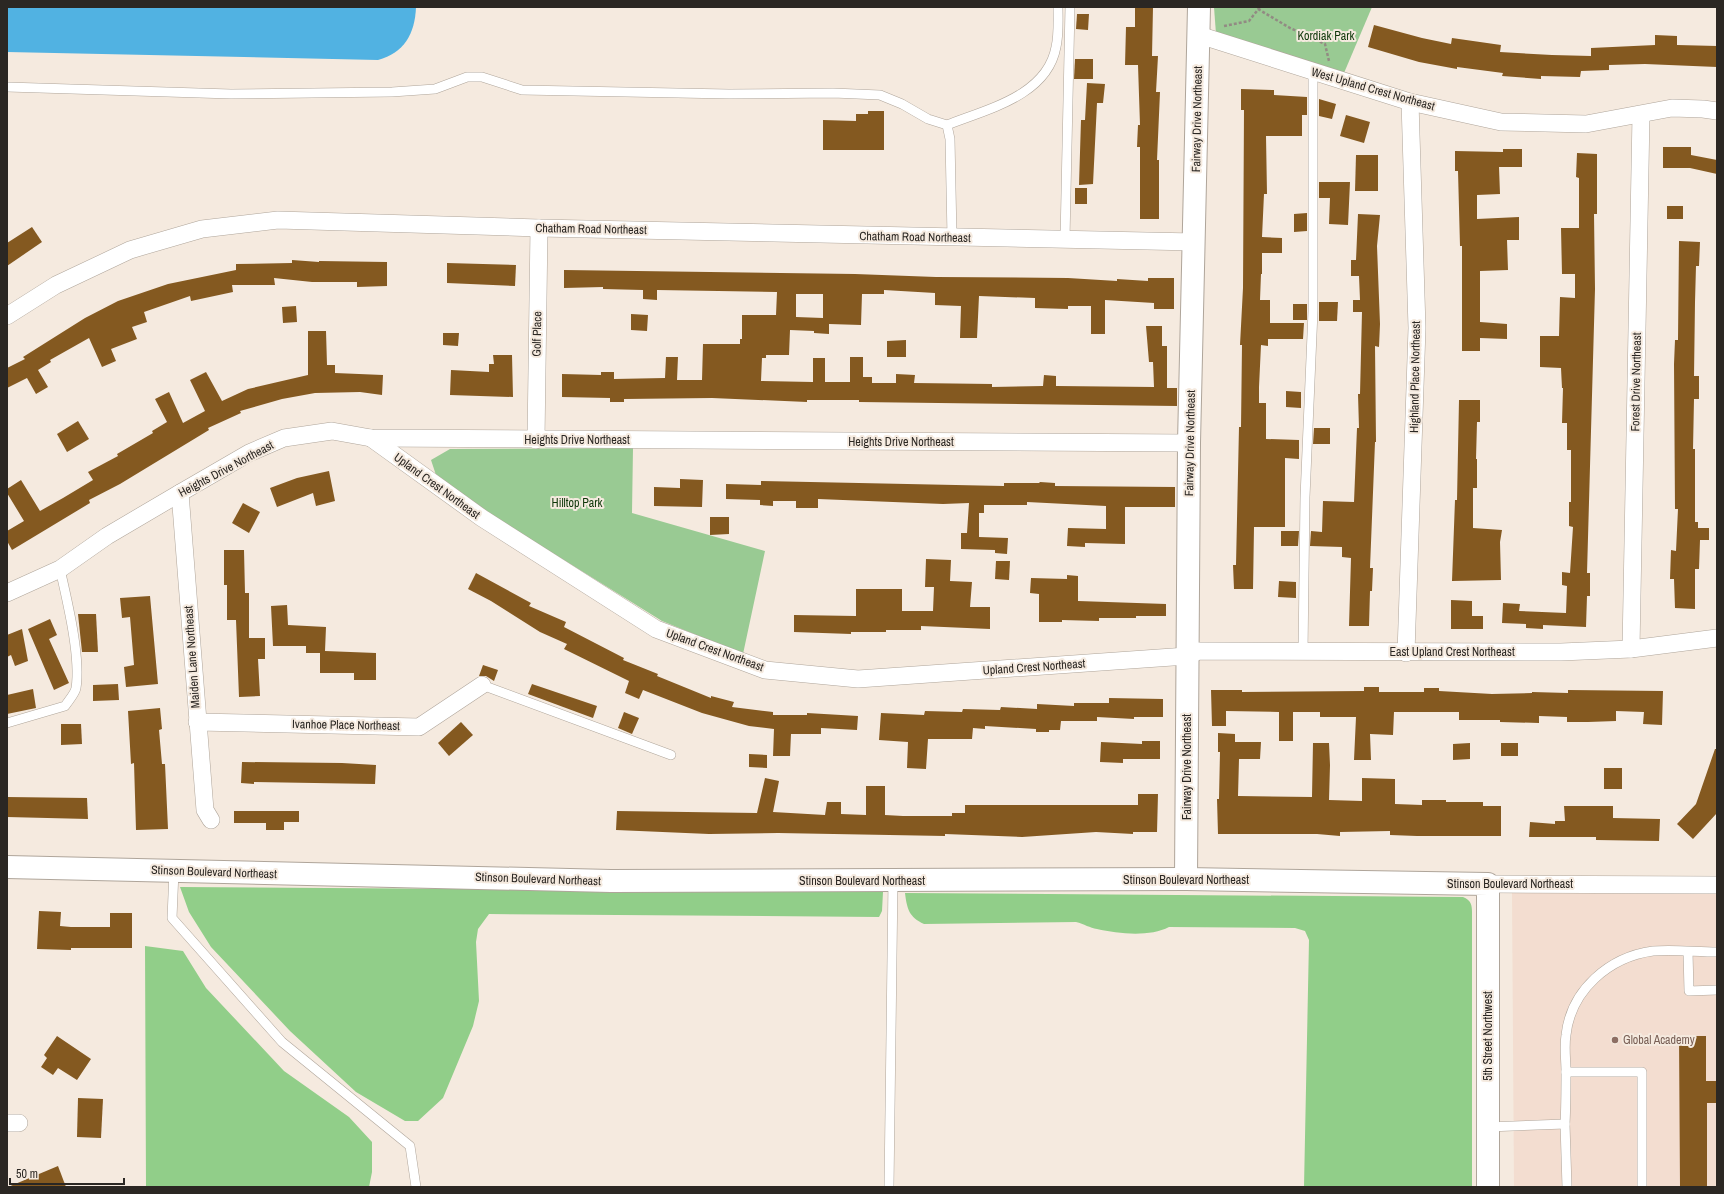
<svg xmlns="http://www.w3.org/2000/svg" width="1724" height="1194" font-family="'Archivo Narrow',sans-serif">
	<rect width="100%" height="100%" fill="#f5eadf"/>
	<!-- education -->
	<path fill="#f3ddd0" d="M1512 893 1717 894V1187H1514Z"/>
	<!-- green -->
	<g fill="#99ca93">
		<path d="M1214 7H1372L1344 73 1216 34Z"/>
		<path d="M633 448 632 513 765 551 743 654 662 621 490 514 437 478 431 460 450 449Z"/>
	</g>
	<!-- forest -->
	<g fill="#91ce89">
		<path d="M180 887 883 892 882 911 879 917 489 914 478 929 476 942 479 1001 473 1026 443 1098 418 1121H405L356 1092 290 1031 211 947 189 912Z"/>
		<path d="M905 893 1463 897C1471 900 1472 905 1472 912V1187H1304L1309 940 1305 931 1295 928 1169 927C1150 937 1119 934 1097 929 1090 928 1084 924 1076 922L924 924C909 917 907 909 905 893Z"/>
		<path d="M145 946 183 951 206 988 284 1071 349 1117 372 1142V1172L369 1187H146Z"/>
	</g>
	<!-- water -->
	<path fill="#51b2e2" d="M7 7H416C415 34 404 53 378 60L7 52Z"/>
	<!-- building -->
	<g fill="#845920" fill-rule="evenodd">
		<path d="M1135 7H1153L1152 56H1158L1156 92H1160L1157 160H1159V219H1140V147H1137L1138 125H1140L1138 65H1125L1126 27H1135Z"/>
		<path d="M1077 14H1089L1088 30 1076 29Z"/>
		<path d="M1374 25 1422 38 1451 44 1452 38 1501 45 1500 52 1552 55 1591 56V48L1655 45V35L1677 36V45L1717 46V67L1645 64 1609 65V70L1581 71 1580 77 1541 76V79L1502 76 1503 73 1457 67V69L1419 62 1368 47Z"/>
		<path d="M1075 59H1093V79H1074Z"/>
		<path d="M1087 83 1105 84 1103 103H1097L1093 184 1079 185 1081 120H1085Z"/>
		<path d="M1241 89 1274 90V95L1307 97V115H1302V136H1266L1267 194H1264L1262 237 1282 238V253H1262V274H1261L1260 300H1270V323H1304L1303 339H1268V346L1261 345 1259 387V403H1266V439L1299 440V459L1285 458V527H1254L1253 589H1234L1233 565H1236L1239 427H1241L1242 345H1240L1243 288 1244 110H1241Z"/>
		<path d="M1319 99 1336 104 1332 119 1319 116Z"/>
		<path d="M868 111H884V150H823V120L856 121V114H868Z"/>
		<path d="M1346 115 1370 122 1364 143 1340 136Z"/>
		<path d="M1663 147H1691V155L1717 160V174L1690 168H1663Z"/>
		<path d="M1503 149H1522V167H1499L1500 194 1477 195V219L1519 217V240H1507L1508 270 1480 271V322L1507 324V339L1480 338V351H1462V246H1460L1458 171H1455V151L1503 152Z"/>
		<path d="M1577 153 1597 154V214H1594L1595 289 1587 573H1590V596H1587L1586 627 1543 625V629L1526 628V624L1502 623 1503 603 1520 604 1519 611 1566 613 1567 586 1562 585V572L1570 573 1573 527 1569 526V502H1571V450H1567V423H1562L1563 388H1562L1561 368 1540 367V336H1559L1560 297 1575 298V274H1562L1561 228H1579V178L1576 177Z"/>
		<path d="M1356 155H1378V191H1355Z"/>
		<path d="M1319 182H1350L1348 225 1329 224 1330 198H1319Z"/>
		<rect x="1075" y="188" width="12" height="16"/>
		<rect x="1667" y="206" width="16" height="13"/>
		<path d="M1307 213V231L1294 232V214Z"/>
		<path d="M1358 214 1380 215 1377 246 1380 324 1379 347 1375 346 1376 442H1375L1370 568H1373L1372 591H1370L1369 626H1349L1351 558 1342 557V547L1310 546 1311 531 1322 532 1323 501 1354 502 1357 428H1359L1358 394H1360L1362 312H1353V300H1360L1359 276H1351V260H1356Z"/>
		<path d="M32 227 42 242 7 266V243Z"/>
		<path d="M1679 241 1700 242 1699 266H1696L1695 302 1694 376H1699V399H1694L1693 449H1695V522H1698V528H1709V540H1700L1699 569H1695V609L1675 608 1674 579H1670L1671 550 1676 551 1678 509H1675L1674 364 1675 340H1678Z"/>
		<path d="M292 260 319 262V261L387 262V286L357 287V282H312L274 278 275 285H232L233 292 191 301 190 296 144 312 147 322 132 327 137 339 111 349 116 361 102 367 89 338 50 360 51 362 38 370 48 387 36 394 27 378 7 388V368L25 359 23 357 85 318 118 301 168 284 236 270V264L292 263Z"/>
		<path d="M447 263 516 265 515 286 447 283Z"/>
		<path d="M564 270 855 274 936 277 1068 278 1117 281V279L1148 281V278H1174V309H1154V303L1105 300V334H1091V306H1068V309L1035 308V298L979 296 977 338H960L961 306 935 305V293L884 290V294H862L861 325 829 324V334L814 333V331L790 330 789 355H766V358H762L761 381 813 382V358H825V382H850V357H863V377H872V383H896V374L915 375 914 383 992 384V387L1043 386 1044 375 1056 376V386L1154 387 1153 362H1149L1146 326H1162V346H1167V388H1177V406L859 402V400H807V402L712 398 624 399V402H610V398L562 397V374L601 375V372H614V379L665 378 666 357H678L677 380H702L703 344H740V339H742V315H776L777 292 657 290V300L643 299V290L603 289V287L564 288ZM796 294H823V318L796 317Z"/>
		<path d="M1319 302H1338L1337 321H1319Z"/>
		<rect x="1293" y="304" width="14" height="16"/>
		<path d="M296 306 297 322 283 323 282 307Z"/>
		<path d="M631 314 648 315 647 331 631 330Z"/>
		<path d="M308 331H326L327 365H335V373L383 375 382 395 360 392 315 393 282 399 240 411 241 413 208 428 209 430 120 484 89 500 90 503 12 550 7 541V531L24 521 7 493V489L21 480 40 511 63 498 93 480 88 472 118 456 117 454 153 433 152 431 167 422 155 399 169 392 183 423 205 411 190 380 206 372 222 401 248 389 308 375Z"/>
		<path d="M443 333H459L458 346 443 345Z"/>
		<path d="M906 340V357H887V341Z"/>
		<path d="M493 355H512L513 397 450 395 451 370 489 372V364H494Z"/>
		<path d="M1286 391 1301 392V408L1286 407Z"/>
		<path d="M1459 400H1480V422H1477L1476 459H1477V488H1473V528L1502 530 1500 542 1501 580 1452 581 1455 500H1457Z"/>
		<path d="M78 421 89 439 67 452 57 434Z"/>
		<path d="M1314 428H1330V444H1313Z"/>
		<path d="M329 471 335 501 316 506 313 493 277 507 270 488 297 478Z"/>
		<path d="M680 479 703 480 702 507 654 506V487L680 488Z"/>
		<path d="M761 481 1004 486V483H1039L1040 482 1055 483V486L1175 487V507H1125V544L1085 543V547L1067 546 1068 528 1106 529V506L1027 502V505H984V513H979V537L1008 538 1007 554 995 553V550L961 549V533H967L969 503 943 504 818 499V508H796V501H773V506L760 505V500L726 499V484L761 485Z"/>
		<path d="M243 503 260 512 249 533 232 523Z"/>
		<path d="M710 517H729V534L710 535Z"/>
		<path d="M1281 531H1299L1298 546H1281Z"/>
		<path d="M224 550H244L245 593H249V638H265V659H258L260 696 239 697 236 620H227V585H224Z"/>
		<path d="M926 559 951 560 950 581 972 582 970 607H990V629L921 626V630H886V632H851V634L794 632V615L856 616V589H902V611H933L934 587H925Z"/>
		<path d="M996 561H1010L1009 580 995 579Z"/>
		<path d="M476 573 531 603 529 606 566 622 564 627 624 658 623 660 658 674 657 676 711 698V696L734 702 732 707 773 712V715H807V713L858 716 857 730 821 728V734H791L790 756H773L774 729 749 726 702 713 643 690 639 699 625 693 629 681 564 649 567 644 540 632 491 601 468 589Z"/>
		<path d="M1067 575 1078 576V601L1166 604V616H1136V618H1099V621L1062 620V622H1039V594L1030 593 1031 578 1067 579Z"/>
		<path d="M1279 581 1296 582V598L1278 597Z"/>
		<path d="M150 596 158 684 126 687 124 667 134 665 130 617 122 618 120 598Z"/>
		<path d="M1451 600 1472 601V616H1483V629H1451Z"/>
		<path d="M287 605 288 625 326 627 325 651 376 653V680H354V673H320V653H306V646H273L271 606Z"/>
		<path d="M78 614H96L98 652H82Z"/>
		<path d="M50 619 57 635 49 639 69 683 54 690 28 629Z"/>
		<path d="M22 629 28 661 15 666 11 655 7 657V635Z"/>
		<path d="M483 665 498 670 494 681 486 676H479Z"/>
		<path d="M118 684 119 700 93 701V685Z"/>
		<path d="M532 684 597 706 593 718 528 694Z"/>
		<path d="M1364 687H1379V692H1424V688H1439V691L1492 694 1532 693V692L1568 693V690L1663 691 1662 725 1643 724 1644 712 1616 711V721L1588 722H1567V717L1539 716V723L1500 722V720H1459V712H1394L1393 735 1370 734 1371 760H1354L1356 717H1320V712H1293V741H1279V712L1226 711V726H1212L1211 690H1242V692L1364 691Z"/>
		<path d="M33 689 36 708 7 714V695Z"/>
		<path d="M1109 698 1163 699V717H1134V719L1097 717V721H1061L1060 730H1049V732H1036V729L985 726V729L973 728 972 739H928L926 769 907 768 908 742 879 740 881 713 924 715 925 711 962 712 963 709 1000 710 1001 707 1037 709V704L1074 706V703H1109Z"/>
		<path d="M160 708 162 729 159 730 162 764H165L168 829 136 830 134 763 131 764 128 711Z"/>
		<path d="M624 712 639 718 632 734 618 728Z"/>
		<path d="M461 722 473 735 449 756 438 743Z"/>
		<path d="M61 724H81L82 744 61 745Z"/>
		<path d="M1218 733 1235 734V742H1261L1260 759H1239L1238 796 1312 797 1313 743H1329L1330 765 1329 800 1362 801V778L1395 779V804L1422 805V800H1446V802H1483V806H1501V836H1417L1390 835V831L1340 832V836L1317 834H1218L1217 799H1219L1220 752H1218Z"/>
		<path d="M1142 741H1160V759H1123V763L1100 762 1101 742 1142 744Z"/>
		<path d="M1470 743V759L1453 760V744Z"/>
		<rect x="1501" y="743" width="17" height="13"/>
		<path d="M1715 749H1717V813L1693 839 1677 824 1696 804Z"/>
		<path d="M749 754 767 755V768L749 767Z"/>
		<path d="M242 762 342 763 376 765 375 784 254 782V784L241 783Z"/>
		<rect x="1604" y="768" width="18" height="21"/>
		<path d="M765 778 779 781 773 812 825 815 827 802H841V814L866 815V786H885V815L903 816H952V813H965V805H1138V794H1158L1157 832H1133V834L1096 832 1022 837 945 834V836L778 833 709 834 616 830 617 811 757 813Z"/>
		<path d="M7 797 87 798 88 819 7 817Z"/>
		<path d="M1564 806H1613V818L1660 819 1659 841 1596 840V837H1529L1530 822 1555 824V821H1565Z"/>
		<path d="M234 811H299V822H284V830H266V823H234Z"/>
		<path d="M39 911 61 912 60 926 71 927H110V913H132V948H71V950L37 949Z"/>
		<path d="M57 1036 91 1059 77 1080 58 1068 53 1075 41 1067 47 1058 44 1055Z"/>
		<path d="M1679 1036H1706V1081H1717V1103H1707V1187H1680Z"/>
		<path d="M78 1098 103 1099 101 1138 77 1137Z"/>
		<path d="M58 1166 66 1187H8Z"/>
	</g>
	<g fill="none" stroke-linecap="round" stroke-linejoin="round">
		<defs>
			<g id="service">
				<path d="M7 87 231 94 392 92 435 89 467 77H482L522 90 729 94 833 93 880 95 902 104 928 119 947 125 950 139 952 237"/>
				<path d="M947 125C987 109 1047 96 1056 47 1059 34 1058 20 1058 7"/>
				<path d="M1065 239 1070 7"/>
				<path d="M1303 653 1305 497 1313 311V71"/>
				<path d="M482 685 671 755"/>
				<path d="M7 723 65 706C68 701 75 694 76 688 81 657 67 600 60 569"/>
				<path d="M174 871 172 918 282 1042 410 1146 416 1187"/>
				<path d="M1688 952 1689 991 1717 990"/>
				<path d="M1566 1072H1642V1187"/>
				<path d="M1565 1124 1567 1187"/>
				<path d="M1488 1127 1565 1124C1566 1106 1566 1089 1566 1072 1566 1060 1564 1047 1566 1035 1571 990 1609 957 1653 951 1674 949 1696 952 1717 952"/>
				<path d="M889 1187 893 880"/>
			</g>
			<g id="minor">
				<path d="M1199 35 1410 102 1501 122 1586 124 1672 108 1703 109 1717 111"/>
				<path d="M7 316 56 285 130 250 202 229 278 220 539 228 1195 242"/>
				<path d="M371 438 482 518 656 629 765 670 858 679 1187 656 1199 651 1561 652 1631 649 1717 638"/>
				<path d="M536 440 539 228"/>
				<path d="M180 493 205 810 211 820"/>
				<path d="M7 593 60 569 107 536 180 493 249 453 284 438 332 431 371 438 1189 443"/>
				<path d="M1631 649 1641 115"/>
				<path d="M1406 653 1417 328 1410 102"/>
				<path d="M197 722 419 727 482 685"/>
				<path d="M1488 884 1717 885"/>
				<path d="M7 1123H19"/>
			</g>
			<g id="tertiary">
				<path d="M7 867 611 881 1186 879 1488 884V1187"/>
				<path d="M1186 879 1189 443 1199 7"/>
			</g>
		</defs>
		<!-- service casing -->
		<use href="#service" stroke="#afa59a" stroke-width="10"/>
		<!-- minor casing -->
		<use href="#minor" stroke="#afa59a" stroke-width="18"/>
		<!-- tertiary casing -->
		<use href="#tertiary" stroke="#afa59a" stroke-width="24"/>
		<!-- path -->
		<g stroke="#928b83" stroke-width="2.5" stroke-dasharray="3 2" stroke-linecap="butt">
			<path d="M1258 9 1290 28 1325 44 1329 61"/>
			<path d="M1224 26 1249 21 1260 7"/>
		</g>
		<!-- service -->
		<use href="#service" stroke="#fff" stroke-width="9"/>
		<!-- minor -->
		<use href="#minor" stroke="#fff" stroke-width="17"/>
		<!-- tertiary -->
		<use href="#tertiary" stroke="#fff" stroke-width="22"/>
	</g>
	<!-- markers -->
	<circle fill="#8d6e63" stroke="#f5eadf" stroke-width="1.5" cx="1615" cy="1040" r="4"/>
	<g text-anchor="middle" stroke-width="4" stroke-linejoin="round" paint-order="stroke">
		<!-- park labels -->
		<g font-size="12" fill="#0d3608" stroke="#f5eadf">
			<text x="1326" y="40">Kordiak Park</text>
			<text x="577" y="507">Hilltop Park</text>
		</g>
		<!-- street labels -->
		<g font-size="12" fill="#2b2723" stroke="#f5eadf">
			<text transform="translate(1373 89) rotate(16)" y="4">West Upland Crest Northeast</text>
			<text transform="translate(1197 119) rotate(-89)" y="4">Fairway Drive Northeast</text>
			<text transform="translate(591 229) rotate(1)" y="4">Chatham Road Northeast</text>
			<text transform="translate(915 237) rotate(1)" y="4">Chatham Road Northeast</text>
			<text transform="translate(537 334) rotate(-89)" y="4">Golf Place</text>
			<text transform="translate(1415 377) rotate(-89)" y="4">Highland Place Northeast</text>
			<text transform="translate(1636 382) rotate(-89)" y="4">Forest Drive Northeast</text>
			<text x="577" y="444">Heights Drive Northeast</text>
			<text x="901" y="446">Heights Drive Northeast</text>
			<text transform="translate(1190 443) rotate(-89)" y="4">Fairway Drive Northeast</text>
			<text transform="translate(226 469) rotate(-28)" y="4">Heights Drive Northeast</text>
			<text transform="translate(437 486) rotate(36)" y="4">Upland Crest Northeast</text>
			<text transform="translate(715 650) rotate(20)" y="4">Upland Crest Northeast</text>
			<text x="1452" y="656">East Upland Crest Northeast</text>
			<text transform="translate(192 657) rotate(-94)" y="4">Maiden Lane Northeast</text>
			<text transform="translate(1034 667) rotate(-4)" y="4">Upland Crest Northeast</text>
			<text transform="translate(346 725) rotate(1)" y="4">Ivanhoe Place Northeast</text>
			<text transform="translate(1187 767) rotate(-90)" y="4">Fairway Drive Northeast</text>
			<text transform="translate(214 872) rotate(2)" y="4">Stinson Boulevard Northeast</text>
			<text transform="translate(538 879) rotate(2)" y="4">Stinson Boulevard Northeast</text>
			<text x="1186" y="884">Stinson Boulevard Northeast</text>
			<text x="862" y="885">Stinson Boulevard Northeast</text>
			<text x="1510" y="888">Stinson Boulevard Northeast</text>
			<text transform="translate(1488 1036) rotate(-90)" y="4">5th Street Northwest</text>
		</g>
		<!-- education labels -->
		<g font-size="12" fill="#785e54" stroke="#f5eadf" text-anchor="start">
			<text x="1623" y="1044">Global Academy</text>
		</g>
	</g>
	<!-- border -->
	<rect width="1724" height="1194" fill="none" stroke="#2b2723" stroke-width="16"/>
	<!-- scale -->
	<path d="M10 1178v6h114v-6" fill="none" stroke="#2b2723" stroke-width="2"/>
	<text x="16" y="1178" font-size="12" fill="#2b2723" stroke="#f5eadf" stroke-width="3" paint-order="stroke">50 m</text>
</svg>
